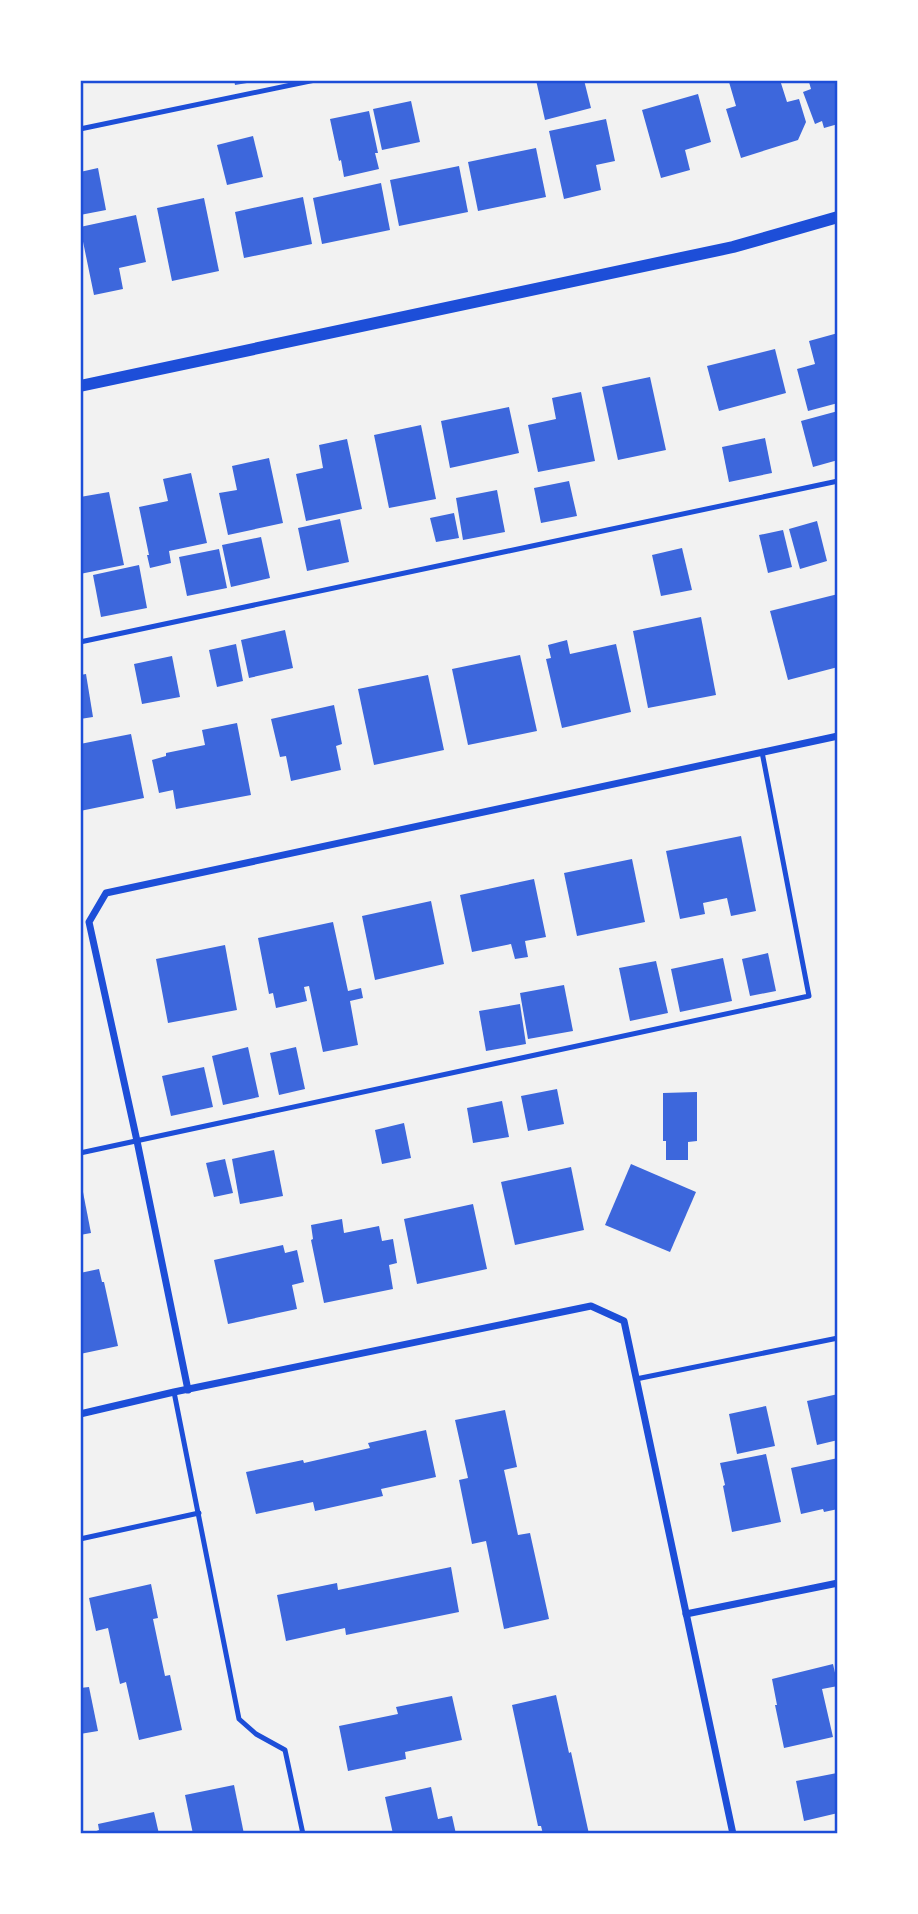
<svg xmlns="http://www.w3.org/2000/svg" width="918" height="1914" font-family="'Exo 2',sans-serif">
	<rect width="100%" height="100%" fill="#f2f2f2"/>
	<!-- building -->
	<g fill="#3d67dc">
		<path d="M234 80H253V82L235 85Z"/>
		<path d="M536 80H584L591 108 545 120Z"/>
		<path d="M734 80H780L787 102 799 99 806 122 798 140 741 158 726 109 736 106 729 82Z"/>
		<path d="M814 80H838V124L824 128 822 121 815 124 803 92 811 89 809 82Z"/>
		<path d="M698 94 711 142 685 150 690 170 661 178 642 110Z"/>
		<path d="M411 101 420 142 382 150 373 109Z"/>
		<path d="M369 111 378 153H375L379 169 344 177 341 160 339 161 330 119Z"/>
		<path d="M606 119 615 161 596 165 601 190 564 199 549 131Z"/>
		<path d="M253 136 263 177 227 185 217 145Z"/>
		<path d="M536 148 546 197 478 211 468 162Z"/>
		<path d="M459 166 468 212 399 226 390 180Z"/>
		<path d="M98 168 106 210 80 215V172Z"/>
		<path d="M381 183 390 230 322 244 313 198Z"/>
		<path d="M303 197 312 244 244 258 235 212Z"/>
		<path d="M204 198 219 271 172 281 157 208Z"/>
		<path d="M136 215 146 262 119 268 123 289 94 295 80 227Z"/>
		<path d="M838 333V403L808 411 797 369 815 364 809 341Z"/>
		<path d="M775 349 786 393 719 411 707 366Z"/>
		<path d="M650 377 666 450 618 460 602 387Z"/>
		<path d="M581 392 595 461 538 472 528 425 556 419 552 398Z"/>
		<path d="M509 407 519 453 450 468 441 421Z"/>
		<path d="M838 411V460L813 467 801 421Z"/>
		<path d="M421 425 436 499 389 508 374 435Z"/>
		<path d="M765 438 772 473 729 482 722 447Z"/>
		<path d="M347 439 362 509 306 521 296 474 323 468 319 445Z"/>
		<path d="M269 458 283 523 228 535 219 493 237 490 232 466Z"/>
		<path d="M191 473 207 543 169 551 171 563 150 568 147 555H149L139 507 168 501 163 479Z"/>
		<path d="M569 481 577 516 541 523 534 488Z"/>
		<path d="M497 490 505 532 463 540 456 498Z"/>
		<path d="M109 492 124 565 80 574V497Z"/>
		<path d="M454 513 459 538 436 542 430 518Z"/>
		<path d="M340 519 349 562 307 571 298 528Z"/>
		<path d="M817 521 827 561 800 569 789 529Z"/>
		<path d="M783 530 792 567 768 573 759 535Z"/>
		<path d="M261 537 270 578 231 587 222 545Z"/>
		<path d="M682 548 692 590 661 596 652 555Z"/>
		<path d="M219 549 227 588 187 596 179 557Z"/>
		<path d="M139 565 147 608 101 617 93 575Z"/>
		<path d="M838 594V667L788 680 770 611Z"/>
		<path d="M701 617 716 695 648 708 633 631Z"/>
		<path d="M285 630 293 668 249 678 241 640Z"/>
		<path d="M567 640 570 654 616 644 631 712 562 728 546 659 551 658 548 645Z"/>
		<path d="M236 644 243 681 217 687 209 650Z"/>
		<path d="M520 655 537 731 468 745 452 669Z"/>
		<path d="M172 656 180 697 142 704 134 664Z"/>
		<path d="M86 674 93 717 80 719V675Z"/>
		<path d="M428 675 444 750 374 765 358 689Z"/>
		<path d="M334 705 342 744 336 746 341 770 291 781 286 756 280 757 271 719Z"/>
		<path d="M237 723 251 795 176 809 173 790 159 793 152 760 166 756V753L205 745 202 730Z"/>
		<path d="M131 734 144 798 80 811V744Z"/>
		<path d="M741 836 756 911 731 916 727 898 703 903 705 914 680 919 666 851Z"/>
		<path d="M632 859 645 922 577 936 564 873Z"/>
		<path d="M534 879 546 937 525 941 528 957 515 959 511 944 472 952 460 895Z"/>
		<path d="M431 901 444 964 375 980 362 916Z"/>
		<path d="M333 922 348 991 361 988 363 998 350 1001 358 1045 323 1052 309 986 304 987 307 1001 276 1008 273 993 269 994 258 938Z"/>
		<path d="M225 945 237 1010 168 1023 156 959Z"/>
		<path d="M768 953 776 991 750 996 742 959Z"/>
		<path d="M723 958 732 1001 680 1012 671 969Z"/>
		<path d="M656 961 668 1013 630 1021 619 968Z"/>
		<path d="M564 985 573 1031 528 1039 520 993Z"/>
		<path d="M520 1004 526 1044 486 1051 479 1011Z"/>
		<path d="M248 1047 259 1097 223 1105 212 1056Z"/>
		<path d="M296 1047 305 1089 279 1095 270 1053Z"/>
		<path d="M204 1067 213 1107 171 1116 162 1076Z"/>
		<path d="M557 1089 564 1124 528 1131 521 1096Z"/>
		<path d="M697 1092V1141L688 1142V1160H666V1141H663V1093Z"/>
		<path d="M502 1101 509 1137 473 1143 467 1108Z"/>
		<path d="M404 1123 411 1158 382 1164 375 1130Z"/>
		<path d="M274 1150 283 1196 240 1204 232 1159Z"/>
		<path d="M225 1159 233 1193 214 1197 206 1163Z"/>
		<path d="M631 1164 696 1192 670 1252 605 1225Z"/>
		<path d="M571 1167 584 1230 515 1245 501 1182Z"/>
		<path d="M82 1187 91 1233 80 1235V1188Z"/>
		<path d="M473 1204 487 1269 417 1284 404 1219Z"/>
		<path d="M342 1219 344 1233 379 1226 382 1241 393 1239 397 1263 389 1265 393 1289 324 1303 311 1240 313 1239 311 1225Z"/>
		<path d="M283 1245 285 1253 297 1250 304 1282 292 1285 297 1309 228 1324 214 1260Z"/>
		<path d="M99 1269 102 1282H104L118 1346 80 1354V1273Z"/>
		<path d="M838 1394V1440L817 1445 807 1401Z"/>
		<path d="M766 1406 775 1446 737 1454 729 1414Z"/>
		<path d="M505 1410 517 1467 504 1470 518 1535 530 1533 549 1619 504 1629 486 1541 472 1544 459 1480 468 1478 455 1420Z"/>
		<path d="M426 1430 436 1477 381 1489 383 1496 315 1511 313 1502 256 1514 246 1472 303 1460 304 1463 370 1448 368 1443Z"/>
		<path d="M766 1454 781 1522 732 1532 723 1486 725 1485 720 1463Z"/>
		<path d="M838 1458V1509L824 1512 823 1509 801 1514 791 1468Z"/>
		<path d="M451 1567 459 1612 346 1635 345 1628 286 1641 277 1595 337 1583 338 1590Z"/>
		<path d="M151 1584 158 1618 153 1619 165 1676 170 1675 182 1730 139 1740 126 1682 120 1684 108 1628 96 1631 89 1598Z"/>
		<path d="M833 1664 838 1686 822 1689 833 1737 784 1748 775 1705H777L772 1679Z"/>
		<path d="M89 1687 98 1731 80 1734V1688Z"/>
		<path d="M556 1695 569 1753 571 1752 589 1834H543L541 1826H538L512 1705Z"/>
		<path d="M452 1696 462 1740 405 1752 406 1759 348 1771 339 1726 398 1714 396 1707Z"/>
		<path d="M837 1773 838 1813 804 1821 796 1781Z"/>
		<path d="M234 1785 244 1834H193L185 1795Z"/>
		<path d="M431 1787 438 1819 452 1816 456 1834H393L385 1797Z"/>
		<path d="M154 1812 159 1834H89L99 1830 98 1824Z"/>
	</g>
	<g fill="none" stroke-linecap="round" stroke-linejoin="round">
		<!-- service -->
		<g stroke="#1d4ed8" stroke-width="5">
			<path d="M80 129 315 80"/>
			<path d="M80 642 838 481"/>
			<path d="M80 1153 809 996 762 752"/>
			<path d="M636 1379 838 1338"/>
			<path d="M174 1392 239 1719 256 1734 285 1750 303 1834"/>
			<path d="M80 1539 199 1513"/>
		</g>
		<!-- minor -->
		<g stroke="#1d4ed8" stroke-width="7">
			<path d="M188 1390 137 1141 89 922 106 893 838 736"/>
			<path d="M80 1414 174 1392 591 1306 624 1321 733 1834"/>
			<path d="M686 1614 838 1583"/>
		</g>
		<!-- tertiary -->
		<path stroke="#1d4ed8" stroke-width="12" d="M80 386 733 247 838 217"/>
	</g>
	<!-- border -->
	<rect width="918" height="1914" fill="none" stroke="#ffffff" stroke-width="164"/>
	<rect x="82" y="82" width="754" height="1750" fill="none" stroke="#1d4ed8" stroke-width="2.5"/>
</svg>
